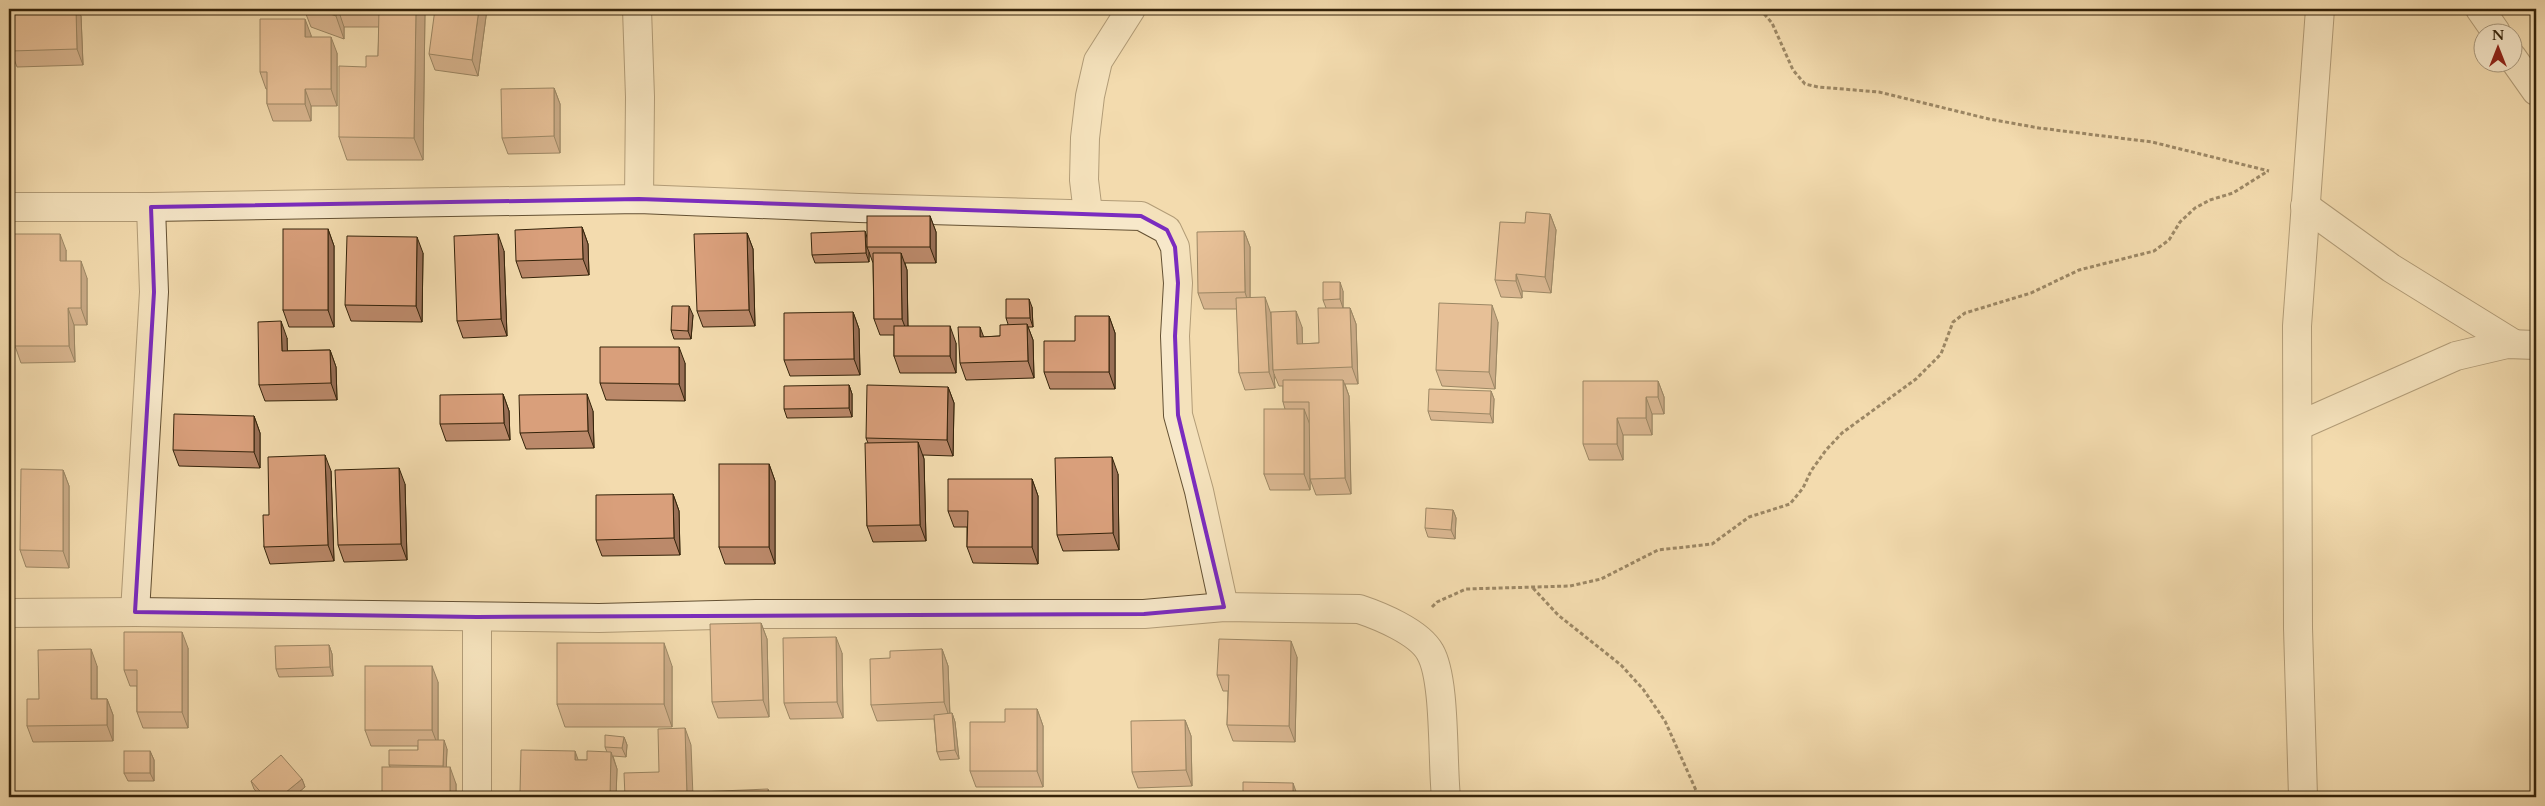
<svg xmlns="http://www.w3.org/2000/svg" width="2545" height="806" font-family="Cardo,serif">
	<rect width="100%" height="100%" fill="#f3dbae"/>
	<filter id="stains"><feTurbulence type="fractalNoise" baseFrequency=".004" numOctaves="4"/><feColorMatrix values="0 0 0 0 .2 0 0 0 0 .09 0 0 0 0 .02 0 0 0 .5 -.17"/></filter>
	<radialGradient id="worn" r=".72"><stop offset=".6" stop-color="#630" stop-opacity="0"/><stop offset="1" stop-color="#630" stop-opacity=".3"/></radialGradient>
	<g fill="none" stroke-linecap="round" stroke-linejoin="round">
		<defs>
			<g id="minor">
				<path d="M637 9 640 97 639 199"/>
				<path d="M2480 9 2496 32"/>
				<path d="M2512 57 2536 91"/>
				<path d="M2305 206 2391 268 2514 344"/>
				<path d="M9 207H151L639 199 859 208 1141 216 1167 230 1175 247 1178 283 1175 336 1178 415 1199 491 1224 607"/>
				<path d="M1088 213 1084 180 1085 138 1090 96 1098 61 1131 9"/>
				<path d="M2298 426 2456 356 2507 344 2536 345"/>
				<path d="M135 612 154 292 151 207"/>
				<path d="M9 613 135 612 599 618 756 614H1144L1224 607 1359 609C1380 616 1419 632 1430 652 1446 679 1442 762 1446 797"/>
				<path d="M477 617V797"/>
				<path d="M2303 797 2298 628 2297 326 2320 9"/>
			</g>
		</defs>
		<!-- minor casing -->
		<use href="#minor" stroke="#645133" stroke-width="30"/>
		<!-- path -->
		<g stroke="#34230a" stroke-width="3" stroke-dasharray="4 2.5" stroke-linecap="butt">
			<path d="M1760 9 1772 23 1793 70 1805 84 1818 87 1879 92 1989 119 2039 128 2152 142 2269 171"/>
			<path d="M1533 588 1558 615 1621 665 1643 689 1665 721 1699 797"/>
			<path d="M1432 607 1437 602 1466 589 1570 586 1601 579 1658 550 1712 544 1749 517 1790 504 1803 488 1811 471 1826 450 1842 433 1916 379 1941 354 1953 322 1965 313 2031 293 2079 270 2154 251 2169 240 2180 222 2195 208 2210 200 2233 193 2268 171"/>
		</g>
		<!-- minor -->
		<use href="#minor" stroke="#f7e8ca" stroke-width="28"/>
	</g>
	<!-- wall -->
	<g fill="#bb896a" stroke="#34230a">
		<path d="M304 9H425L423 160H347L339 137 366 67 378 56 379 27H344V39L311 27Z"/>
		<path d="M487 9 478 76 435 70 429 54Z"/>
		<path d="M81 16 83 65 17 67 11 51Z"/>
		<path d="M311 35V37L337 53V106H311V121H273L267 104V89H266L260 72Z"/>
		<path d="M554 88 560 104V153L508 154 502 138Z"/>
		<path d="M1550 214 1556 230 1551 293 1522 291V298L1501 297 1495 280 1525 223Z"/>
		<path d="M930 216 936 232V263H905L907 270 908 326 956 343V373H900L894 356V335H880L874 319 873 263 869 252V262L815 263 812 255 867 236Z"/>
		<path d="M582 227 588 244 589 275 522 278 516 261Z"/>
		<path d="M328 229 334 246V327H289L283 310Z"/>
		<path d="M1244 231 1250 247V298L1271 313 1302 327V344L1319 343 1326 308 1323 300 1343 291V308H1350L1356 324 1358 384H1345L1349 396 1351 494 1316 495 1310 479V490H1270L1264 474 1285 409 1283 402V386H1279L1274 374 1275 388 1245 390 1239 373 1237 309H1204L1198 293Z"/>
		<path d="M747 233 753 249 755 326 703 327 697 311Z"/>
		<path d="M66 250V261L87 278V325H74L75 362 21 363 15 346Z"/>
		<path d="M504 251 507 336 463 338 457 321Z"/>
		<path d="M423 253 422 322 351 321 345 305Z"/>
		<path d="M1032 307 1033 327H1028L1033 340 1034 378 966 380 960 363 983 337 1000 336 1008 324 1006 318Z"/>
		<path d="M853 312 859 329 860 375 790 376 784 360Z"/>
		<path d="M693 315 691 339H674L671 330Z"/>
		<path d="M1109 316 1115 333V389H1050L1044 372Z"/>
		<path d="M1498 322 1495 389 1442 386 1436 370Z"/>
		<path d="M287 338V351L330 350 336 367 337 400 265 401 259 385Z"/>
		<path d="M685 363V401L606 400 600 383Z"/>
		<path d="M1658 381 1664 397V414H1652V435H1623V460H1589L1583 444Z"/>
		<path d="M849 385 852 394V417L787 418 784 409Z"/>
		<path d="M948 387 954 403 953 456 923 455 924 459 926 541 873 542 867 526 868 443 866 438Z"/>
		<path d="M1491 391 1494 399 1493 423 1431 420 1428 411Z"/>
		<path d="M503 394 509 411 510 440 446 441 440 424Z"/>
		<path d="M9 404 13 415 14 481H9Z"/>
		<path d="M593 411 594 448 526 449 520 433Z"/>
		<path d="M254 416 260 433V468L179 466 173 450Z"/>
		<path d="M769 464 775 481V564H725L719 547Z"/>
		<path d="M63 470 69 486V568L26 567 20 550Z"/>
		<path d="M331 471 334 561 270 564 264 547 269 515Z"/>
		<path d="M1118 474 1119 550 1063 551 1057 535Z"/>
		<path d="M1032 479 1038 496V564L973 563 967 547V527H954L948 511Z"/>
		<path d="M405 484 407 560 344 562 338 545Z"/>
		<path d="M673 494 679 511 680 555 602 556 596 540Z"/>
		<path d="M1453 510 1456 518 1455 539 1428 537 1425 528Z"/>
		<path d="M761 623 767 639 769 717 718 718 712 702Z"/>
		<path d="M329 645 332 654 333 676 279 677 276 669Z"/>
		<path d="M188 648V728H143L137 712V686H130L124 670Z"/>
		<path d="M942 649 948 666 950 714 952 713 955 722 959 759 940 760 937 752 934 719 877 721 871 705 890 658Z"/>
		<path d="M842 653 843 718 790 719 784 703Z"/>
		<path d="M1297 657 1295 742 1233 741 1227 725 1228 691H1223L1217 675Z"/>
		<path d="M97 666V699H107L113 715V741L33 742 27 726 39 699Z"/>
		<path d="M672 666V727H565L557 704Z"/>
		<path d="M438 682V740L447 749 446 767 456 784V797L390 767 389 765 418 750V746H371L365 730Z"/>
		<path d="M1037 709 1043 726V787H976L970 771 1005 722Z"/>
		<path d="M1185 720 1191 736 1192 786 1138 788 1132 772Z"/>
		<path d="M624 737 627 745 626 757 613 756 617 769 616 797H521L520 792 578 760H587L607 752 605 747Z"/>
		<path d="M150 751 154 760V781H128L124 773Z"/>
		<path d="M302 779 305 787 293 797H261L254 789 251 781Z"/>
	</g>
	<!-- shaded-wall -->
	<g fill="#986f56" stroke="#34230a">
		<path d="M76 9H79L81 16 83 65 77 49Z"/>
		<path d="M336 9H338L344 27V39L336 16Z"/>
		<path d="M416 9H425L423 160 414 138Z"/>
		<path d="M479 9H487L478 76 472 60Z"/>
		<path d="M305 19 311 35V53L305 37Z"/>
		<path d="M331 37 337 53V106L331 89Z"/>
		<path d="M554 88 560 104V153L554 136Z"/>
		<path d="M305 89 311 106V121L305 104Z"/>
		<path d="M1550 214 1556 230 1551 293 1545 277Z"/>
		<path d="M930 216 936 232V263L930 247Z"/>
		<path d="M582 227 588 244 589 275 583 259Z"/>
		<path d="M328 229 334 246V327L328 310Z"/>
		<path d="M865 231 868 240 867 247 869 252V262L866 253Z"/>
		<path d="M1244 231 1250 247V309L1245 292Z"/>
		<path d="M747 233 753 249 755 326 749 310Z"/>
		<path d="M60 234 66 250V278L60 261Z"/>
		<path d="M498 234 504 251 507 336 501 319Z"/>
		<path d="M417 237 423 253 422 322 416 306Z"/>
		<path d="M901 253 907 270 908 335 902 319Z"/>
		<path d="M81 261 87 278V325L81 308Z"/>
		<path d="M1516 274 1522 291V298L1516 281Z"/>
		<path d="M1340 282 1343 291V308L1340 299Z"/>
		<path d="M1265 297 1271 314 1273 370 1274 374 1275 388 1269 372Z"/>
		<path d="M1029 299 1032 307 1033 327 1030 318Z"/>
		<path d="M1492 305 1498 322 1495 389 1489 372Z"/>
		<path d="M689 306 693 315 691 339 688 331Z"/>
		<path d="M68 308 74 325 75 362 69 346Z"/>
		<path d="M1350 308 1356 324 1358 384 1352 367Z"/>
		<path d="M1296 311 1302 327 1303 360 1297 344Z"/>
		<path d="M853 312 859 329 860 375 854 359Z"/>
		<path d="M1109 316 1115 333V389L1109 372Z"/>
		<path d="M281 321 287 338 288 368 282 351Z"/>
		<path d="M1027 324 1033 340 1034 378 1028 361Z"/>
		<path d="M950 326 956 343V373L950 356Z"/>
		<path d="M980 327 986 343 980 337Z"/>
		<path d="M679 347 685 363V401L679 384Z"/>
		<path d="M330 350 336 367 337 400 331 383Z"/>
		<path d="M1343 380 1349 396 1351 494 1345 478Z"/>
		<path d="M1658 381 1664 397V414L1658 397Z"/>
		<path d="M849 385 852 394V417L849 408Z"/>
		<path d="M948 387 954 403 953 456 947 440Z"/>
		<path d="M1491 391 1494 399 1493 423 1490 414Z"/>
		<path d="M503 394 509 411 510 440 504 423Z"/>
		<path d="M587 394 593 411 594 448 588 431Z"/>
		<path d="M1646 397 1652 414V435L1646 418Z"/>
		<path d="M9 404 13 415 14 481 9 467Z"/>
		<path d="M1304 409 1310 425V490L1304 474Z"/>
		<path d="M254 416 260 433V468L254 452Z"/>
		<path d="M1617 418 1623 435V460L1617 444Z"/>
		<path d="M918 442 924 459 926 541 920 525Z"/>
		<path d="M325 455 331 471 334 561 328 545Z"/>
		<path d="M1112 457 1118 474 1119 550 1113 533Z"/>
		<path d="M769 464 775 481V564L769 547Z"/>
		<path d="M399 468 405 484 407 560 401 544Z"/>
		<path d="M63 470 69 486V568L63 551Z"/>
		<path d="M1032 479 1038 496V564L1032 547Z"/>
		<path d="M673 494 679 511 680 555 674 538Z"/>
		<path d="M1453 510 1456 518 1455 539 1451 530Z"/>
		<path d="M761 623 767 639 769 717 763 700Z"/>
		<path d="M182 632 188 648V728L182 712Z"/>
		<path d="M836 637 842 653 843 718 837 702Z"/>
		<path d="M1291 641 1297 657 1295 742 1289 726Z"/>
		<path d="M664 643 672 666V727L664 704Z"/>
		<path d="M329 645 332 654 333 676 330 667Z"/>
		<path d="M91 649 97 666V715L91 699Z"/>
		<path d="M942 649 948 666 950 719 944 702Z"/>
		<path d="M432 666 438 682V746L432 730Z"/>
		<path d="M107 699 113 715V741L107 725Z"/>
		<path d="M1037 709 1043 726V787L1037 771Z"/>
		<path d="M952 713 955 722 959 759 955 750Z"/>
		<path d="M1185 720 1191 736 1192 786 1186 770Z"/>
		<path d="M685 728 691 745 693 797H687Z"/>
		<path d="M624 737 627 745 626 757 622 748Z"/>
		<path d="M444 740 447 749 446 774 443 766Z"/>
		<path d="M150 751 154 760V781L150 773Z"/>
		<path d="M575 751 581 768 575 760Z"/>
		<path d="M611 752 617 769 616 797H611L610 795Z"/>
		<path d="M450 767 456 784V797H450Z"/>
		<path d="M302 779 305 787 293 797H280Z"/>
		<path d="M1293 783 1298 797H1293Z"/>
		<path d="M768 789 771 797H768Z"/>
	</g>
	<!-- building -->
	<g fill="#d99f7b" stroke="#34230a">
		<path d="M10 9H76L77 49 11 51Z"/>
		<path d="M316 9H336V16Z"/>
		<path d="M379 9H416L414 138 339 137V66L366 67V56H378Z"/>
		<path d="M435 9H479L472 60 429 54Z"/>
		<path d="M260 19H305V37H331V89H305V104H267V72H260Z"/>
		<path d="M554 88V136L502 138 501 89Z"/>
		<path d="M1526 212 1550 214 1545 277 1516 274V281L1495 280 1500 222 1525 223Z"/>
		<rect x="867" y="216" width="63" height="31"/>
		<path d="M582 227 583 259 516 261 515 230Z"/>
		<rect x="283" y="229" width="45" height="81"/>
		<path d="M865 231 866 253 812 255 811 233Z"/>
		<path d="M1244 231 1245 292 1198 293 1197 232Z"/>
		<path d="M747 233 749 310 697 311 694 234Z"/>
		<path d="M14 234H60V261H81V308H68L69 346H15Z"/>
		<path d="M498 234 501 319 457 321 454 236Z"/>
		<path d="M347 236 417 237 416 306 345 305Z"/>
		<path d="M873 253H901L902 319H874Z"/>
		<path d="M1323 282H1340V299L1323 300Z"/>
		<path d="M1265 297 1269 372 1239 373 1236 298Z"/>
		<path d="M1006 299H1029L1030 318H1006Z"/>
		<path d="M1439 303 1492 305 1489 372 1436 370Z"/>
		<path d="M672 306H689L688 331 671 330Z"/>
		<path d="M1318 308H1350L1352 367 1273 370 1271 312 1296 311 1297 344 1319 343Z"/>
		<path d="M853 312 854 359 784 360V313Z"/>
		<path d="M1075 316H1109V372H1044V341H1075Z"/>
		<path d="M281 321 282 351 330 350 331 383 259 385 258 322Z"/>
		<path d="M1027 324 1028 361 960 363 958 327H980V337L1000 336V325Z"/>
		<rect x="894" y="326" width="56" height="30"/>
		<path d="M600 347H679V384L600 383Z"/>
		<path d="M1283 380H1343L1345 478 1310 479 1309 402H1283Z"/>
		<path d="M1583 381H1658V397H1646V418H1617V444H1583Z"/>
		<path d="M849 385V408L784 409V386Z"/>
		<path d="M867 385 948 387 947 440 866 438Z"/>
		<path d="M1429 389 1491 391 1490 414 1428 411Z"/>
		<path d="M503 394 504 423 440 424V395Z"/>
		<path d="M587 394 588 431 520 433 519 395Z"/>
		<rect x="1264" y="409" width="40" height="65"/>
		<path d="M174 414 254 416V452L173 450Z"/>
		<path d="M918 442 920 525 867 526 865 443Z"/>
		<path d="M325 455 328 545 264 547 263 515H269L268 457Z"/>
		<path d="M1112 457 1113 533 1057 535 1055 458Z"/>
		<rect x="719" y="464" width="50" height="83"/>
		<path d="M399 468 401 544 338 545 335 470Z"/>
		<path d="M21 469 63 470V551L20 550Z"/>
		<path d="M948 479H1032V547H967L968 511H948Z"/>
		<path d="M673 494 674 538 596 540V495Z"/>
		<path d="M1426 508 1453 510 1451 530 1425 528Z"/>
		<path d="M761 623 763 700 712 702 710 624Z"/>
		<path d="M124 632H182V712H137V670H124Z"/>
		<path d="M836 637 837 702 784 703 783 638Z"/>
		<path d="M1219 639 1291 641 1289 726 1227 725 1229 675H1217Z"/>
		<rect x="557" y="643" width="107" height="61"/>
		<path d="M329 645 330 667 276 669 275 646Z"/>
		<path d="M91 649V699H107V725L27 726V699H39L38 650Z"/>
		<path d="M942 649 944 702 871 705 870 659 890 658V651Z"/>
		<rect x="365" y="666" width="67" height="64"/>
		<path d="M1005 709H1037V771H970V722H1005Z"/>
		<path d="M952 713 955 750 937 752 934 715Z"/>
		<path d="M1185 720 1186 770 1132 772 1131 721Z"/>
		<path d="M685 728 687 797H625L624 773 659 772 658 729Z"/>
		<path d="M605 735 624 737 622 748 605 747Z"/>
		<path d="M418 740H444L443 766 389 765V750H418Z"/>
		<path d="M521 750 575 751V760H587V751L611 752 610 795 520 792Z"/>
		<rect x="124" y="751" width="26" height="22"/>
		<path d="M281 755 302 779 280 797H265L251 781Z"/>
		<rect x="382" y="767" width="68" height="30"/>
		<path d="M1243 782 1293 783V797H1243Z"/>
		<path d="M768 789V797H697V792Z"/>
		<path d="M1097 792H1124L1125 797H1097Z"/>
	</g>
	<!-- marked area -->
	<path d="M0 0H2545V806H0ZM639 199 1141 216 1167 230 1175 247 1178 283 1175 336 1178 415 1224 607 1144 614 477 617 135 612 154 292 151 207Z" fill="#f3dbae" fill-opacity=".55" fill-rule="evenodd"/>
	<path fill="none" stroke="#7b2cbf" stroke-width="4" stroke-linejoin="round" d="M639 199 1141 216 1167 230 1175 247 1178 283 1175 336 1178 415 1224 607 1144 614 477 617 135 612 154 292 151 207Z"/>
	<!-- margin -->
	<rect width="2545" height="806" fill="none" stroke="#f3dbae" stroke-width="30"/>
	<rect x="10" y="10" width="2525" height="786" fill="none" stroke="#34230a" stroke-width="2.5"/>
	<rect x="15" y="15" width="2515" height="776" fill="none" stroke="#34230a"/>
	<!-- north arrow -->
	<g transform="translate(2498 48)"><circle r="24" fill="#f7e8ca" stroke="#a9997d"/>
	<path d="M0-4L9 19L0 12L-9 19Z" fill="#8f2418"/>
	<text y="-8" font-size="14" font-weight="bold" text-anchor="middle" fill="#34230a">N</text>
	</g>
	<rect width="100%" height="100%" filter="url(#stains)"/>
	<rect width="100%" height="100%" fill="url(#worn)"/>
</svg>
